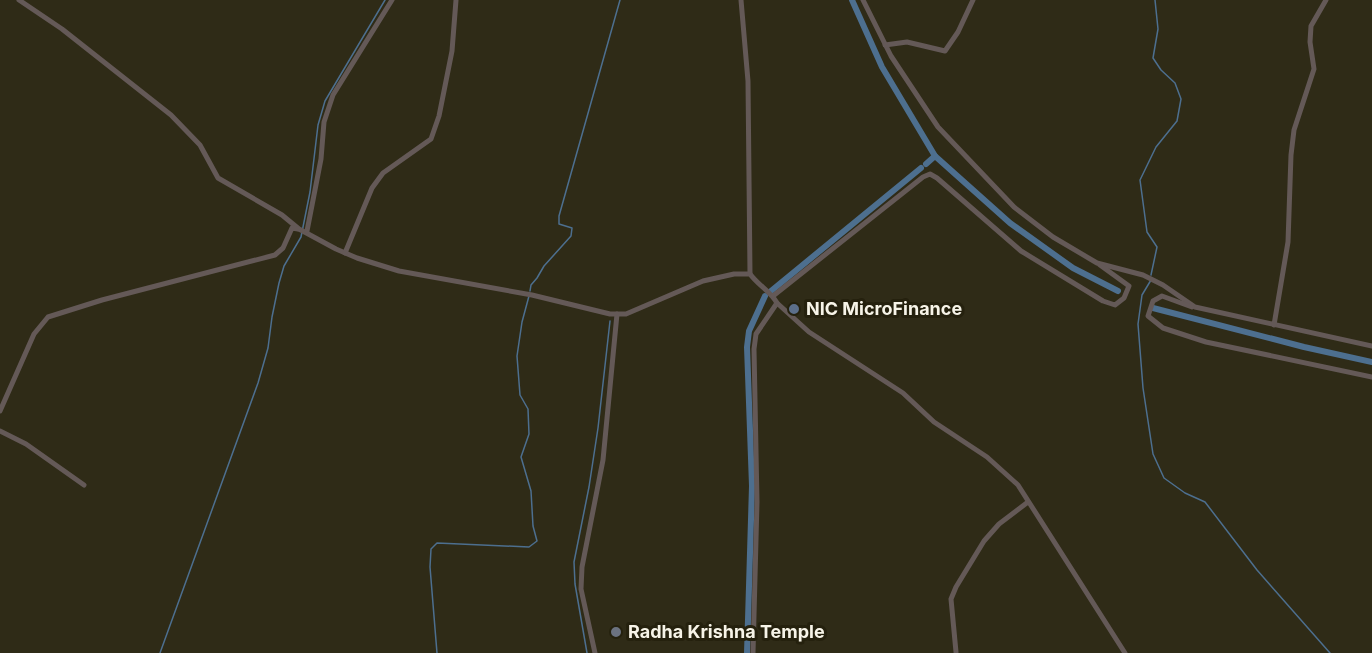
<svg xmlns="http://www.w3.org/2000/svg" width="1372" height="653" font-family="Inter,sans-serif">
	<rect width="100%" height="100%" fill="#2f2b17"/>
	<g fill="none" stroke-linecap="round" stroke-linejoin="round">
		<!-- stream -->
		<g stroke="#4d6f8f" stroke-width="1.5">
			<path d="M1151 275 1157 247 1147 232 1140 180 1156 147 1177 121 1181 99 1175 83 1161 70 1153 58 1158 29 1155 0"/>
			<path d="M1151 280 1142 295 1138 324 1143 388 1153 454 1164 478 1185 493 1205 502 1257 570 1330 653"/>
			<path d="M530 291 531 285 537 278 544 266 571 236 572 228 559 224V216L620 0"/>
			<path d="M160 653 258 383 268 348 272 317 279 283 284 266 301 237 310 192 318 125 325 101 385 0"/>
			<path d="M437 653 430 567 431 549 437 543 529 547 537 541 533 526 531 491 521 457 529 434 528 409 520 395 517 356 522 322 529 296"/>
			<path d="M587 653 575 584 574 562 589 487 598 428 610 321"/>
		</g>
		<!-- canal -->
		<g stroke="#4d6f8f" stroke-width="6">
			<path d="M852 0 882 67 935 156 1010 223 1073 268 1118 291"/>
			<path d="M926 164 935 156"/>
			<path d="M771 291 921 168"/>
			<path d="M1153 308 1304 347 1372 362"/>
			<path d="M747 653 752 486 747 347 749 331 765 296"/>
		</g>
		<!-- minor -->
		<g stroke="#645957" stroke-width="5">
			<path d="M19 0 62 29 171 115 200 145 218 178 282 215 299 229 336 249 357 258 399 271 532 295 610 314H626L703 281 734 274H750C758 285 771 292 777 303L756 334 754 349 757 502 753 653"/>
			<path d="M741 0 748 81 750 274"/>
			<path d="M863 0 891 56 938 127 1014 207 1053 237 1097 263 1143 275 1163 285 1195 307 1372 346"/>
			<path d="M885 45 907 42 945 51 958 32 973 0"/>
			<path d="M307 231 321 159 324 122 333 95 392 0"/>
			<path d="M345 253 372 188 383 173 431 139 439 116 452 51 456 0"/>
			<path d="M773 296 923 177 930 174 937 178 1021 251 1103 301 1115 305 1124 298 1129 286 1100 265"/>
			<path d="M777 303 809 332 903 393 934 422 987 457 1018 485 1125 653"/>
			<path d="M1192 307 1162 296 1153 301 1148 316 1163 328 1206 342 1372 377"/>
			<path d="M1274 325 1288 242 1291 155 1294 130 1314 69 1310 42 1311 26 1326 0"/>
			<path d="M0 411 34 334 48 317 102 300 275 255 283 248 292 228 298 229"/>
			<path d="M0 431 26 444 84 485"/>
			<path d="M956 652 951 599 956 587 984 541 999 524 1028 502"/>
			<path d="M595 653 581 589 582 567 603 460 617 314"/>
		</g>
	</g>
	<!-- markers -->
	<circle fill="#5c6f8a" stroke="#25210e" stroke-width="2" cx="794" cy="309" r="6"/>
	<circle fill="#6b7280" stroke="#25210e" stroke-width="2" cx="616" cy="632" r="6"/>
	<g text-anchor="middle" stroke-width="6" stroke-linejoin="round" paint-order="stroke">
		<!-- poi labels -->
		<g font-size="18" font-weight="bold" fill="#f7f4e8" stroke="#25210e" text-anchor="start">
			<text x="806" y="315">NIC MicroFinance</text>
			<text x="628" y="638">Radha Krishna Temple</text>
		</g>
	</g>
</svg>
